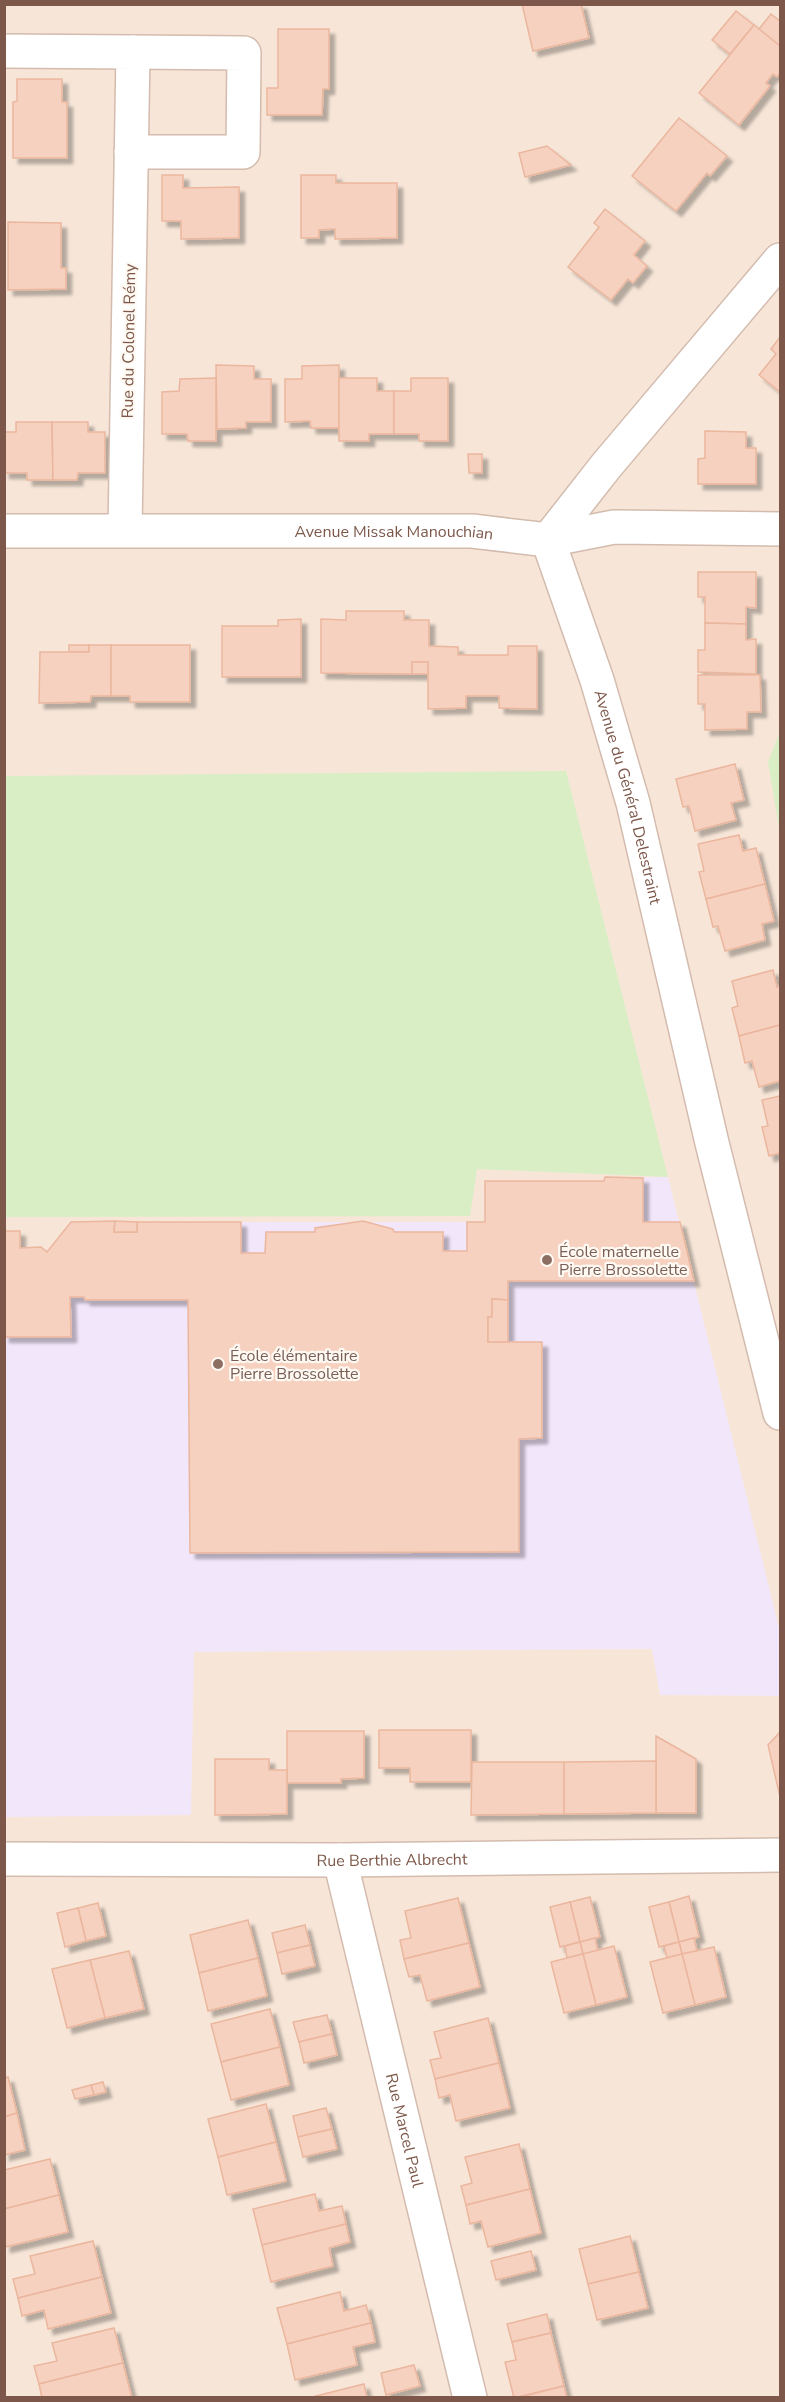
<svg xmlns="http://www.w3.org/2000/svg" width="785" height="2402" font-family="'Nunito Sans',sans-serif">
	<defs>
		<filter id="shadow"><feDropShadow dx="5.5" dy="5.5" stdDeviation="1.5" flood-color="#0004"/></filter>
	</defs>
	<rect width="100%" height="100%" fill="#fef5ea"/>
	<!-- residential -->
	<rect fill="#f7e6d8" x="5" y="5" width="775" height="2392"/>
	<!-- education -->
	<path fill="#f2e6fb" d="M605 1177H668L780 1632V1696L660 1695 652 1649 194 1652 191 1815 5 1817 4 1231H20V1248L41 1247 47 1252 71 1222H484L485 1181H604Z"/>
	<!-- green -->
	<g fill="#daeec6">
		<path d="M780 731V834L768 762Z"/>
		<path d="M566 771 668 1177 477 1169 470 1216 5 1217V776Z"/>
	</g>
	<!-- building -->
	<g fill="#f6d1bf" stroke="#ebb69e" stroke-width="1.5" filter="url(#shadow)">
		<path d="M522 4H581L589 38 533 51Z"/>
		<path d="M736 11 754 25 730 54 712 40Z"/>
		<path d="M771 14 780 21V46L759 29Z"/>
		<path d="M754 25 780 46V73L777 77 773 74 766 83 770 86 739 125 699 93Z"/>
		<path d="M278 29H329V89H323L322 115H267V88H278Z"/>
		<path d="M17 79H62V102H67V158H13V102L17 101Z"/>
		<path d="M679 118 727 156 710 176 707 173 676 211 632 176Z"/>
		<path d="M547 146 571 165 525 177 519 153Z"/>
		<path d="M162 175H183V188L239 187V238L181 239V221H162Z"/>
		<path d="M301 175H336V183H397V238L335 239V229L319 230V238H301Z"/>
		<path d="M605 209 645 241 634 255 647 266 633 283 628 279 611 300 568 267 599 227 594 223Z"/>
		<path d="M8 222 61 223V268H66V289L8 290Z"/>
		<path d="M780 337V392L759 375 776 354 771 349Z"/>
		<path d="M216 365 254 366V379H271V422H246V428L217 429Z"/>
		<path d="M339 365V428H311L310 421 285 422V379H302V366Z"/>
		<path d="M216 378V441H188L187 434H162V392L179 391 180 379Z"/>
		<path d="M339 378H377V391H394V434H369V441H339Z"/>
		<path d="M411 378H448V441H419V434H394V391H411Z"/>
		<path d="M16 422H52L53 480H27V473H4V432H16Z"/>
		<path d="M52 422H88V432H105V473H78L77 480H53Z"/>
		<path d="M705 431 746 432V448H756V484H698V459L705 458Z"/>
		<path d="M468 454H482V473H469Z"/>
		<path d="M698 572H756V608L746 607V624L705 623V597H698Z"/>
		<path d="M346 611H404V620H429V646L458 647V655H508V646H537V709L499 708V696H466V708L428 709V662H412V674L321 673V619L346 620Z"/>
		<path d="M301 619V677H222V626H278V620Z"/>
		<path d="M705 623 746 624V640L756 639V674L698 672V650H705Z"/>
		<rect x="69" y="645" width="20" height="7"/>
		<path d="M89 645H111V696H91L90 702 39 703 40 652H89Z"/>
		<path d="M111 645H190V702H130V696H111Z"/>
		<rect x="412" y="662" width="16" height="12"/>
		<path d="M698 675H760L761 712H747V729L705 730V704H698Z"/>
		<path d="M735 764 744 800 731 803 736 820 695 831 689 806 683 807 676 779Z"/>
		<path d="M739 835 743 851 756 848 765 884 706 899 699 872 704 871 698 844Z"/>
		<path d="M765 884 774 921 762 924 765 940 725 951 718 926 713 927 706 899Z"/>
		<path d="M773 970 777 987 780 986V1025L739 1036 732 1008 738 1006 732 981Z"/>
		<path d="M780 1025V1081L759 1087 752 1061 745 1063 739 1036Z"/>
		<path d="M780 1096V1153L769 1156 762 1127 768 1126 762 1100Z"/>
		<path d="M605 1177 643 1178V1222H680L694 1281H508V1300L492 1299V1317H488V1342H542V1438L519 1439V1552L190 1553 188 1300H85L84 1297H70L71 1337H4V1231H20V1248L41 1247 47 1252 71 1222 115 1221 114 1232H137V1222H241V1253H265L266 1232H315V1228L363 1221 393 1229 394 1232H443V1251H467V1222H485V1181H604Z"/>
		<path d="M115 1221 137 1222V1232H114Z"/>
		<path d="M492 1299 508 1300V1342H488V1317H492Z"/>
		<path d="M379 1730H471V1782H410V1768H379Z"/>
		<path d="M287 1731H364V1778L341 1779V1783H287Z"/>
		<path d="M780 1732V1797L768 1745Z"/>
		<path d="M656 1736 696 1759V1813H656Z"/>
		<path d="M215 1759H269V1770H287V1814L215 1815Z"/>
		<path d="M656 1761V1813L564 1814V1762Z"/>
		<path d="M472 1762H564V1814L471 1815Z"/>
		<path d="M689 1896 699 1937 679 1942 669 1902Z"/>
		<path d="M590 1897 600 1937 580 1942 570 1902Z"/>
		<path d="M458 1898 469 1943 404 1959 400 1940 411 1938 405 1911Z"/>
		<path d="M570 1902 580 1942 560 1947 550 1907Z"/>
		<path d="M669 1902 679 1942 659 1947 649 1907Z"/>
		<path d="M98 1903 106 1936 86 1941 78 1908Z"/>
		<path d="M78 1908 86 1941 65 1947 57 1913Z"/>
		<path d="M248 1920 258 1958 199 1973 190 1935Z"/>
		<path d="M305 1925 310 1945 277 1953 272 1933Z"/>
		<path d="M595 1938 598 1951 583 1954 580 1942Z"/>
		<path d="M694 1938 697 1951 682 1954 679 1942Z"/>
		<path d="M580 1942 583 1954 567 1958 565 1946Z"/>
		<path d="M679 1942 682 1954 667 1958 664 1946Z"/>
		<path d="M469 1943 480 1987 427 2001 420 1975 409 1977 404 1959Z"/>
		<path d="M310 1945 315 1966 282 1974 277 1953Z"/>
		<path d="M614 1946 627 1997 596 2005 583 1954Z"/>
		<path d="M714 1947 726 1997 695 2005 682 1954Z"/>
		<path d="M129 1951 144 2009 105 2018 90 1960Z"/>
		<path d="M583 1954 596 2005 564 2013 551 1962Z"/>
		<path d="M682 1954 695 2005 663 2013 650 1962Z"/>
		<path d="M258 1958 267 1996 208 2011 199 1973Z"/>
		<path d="M90 1960 105 2018 67 2028 52 1969Z"/>
		<path d="M270 2009 280 2047 221 2062 211 2024Z"/>
		<path d="M327 2015 332 2034 299 2042 293 2022Z"/>
		<path d="M488 2018 499 2063 435 2079 430 2060 441 2058 434 2032Z"/>
		<path d="M332 2034 337 2055 304 2063 299 2042Z"/>
		<path d="M280 2047 289 2085 231 2100 221 2062Z"/>
		<path d="M499 2063 510 2108 456 2121 450 2095 439 2098 435 2079Z"/>
		<path d="M8 2077 17 2113 4 2117V2078Z"/>
		<path d="M103 2082 106 2092 94 2095 91 2085Z"/>
		<path d="M91 2085 94 2095 75 2099 72 2090Z"/>
		<path d="M266 2104 276 2142 218 2157 208 2119Z"/>
		<path d="M326 2108 332 2129 298 2137 293 2116Z"/>
		<path d="M17 2113 25 2150 4 2155V2117Z"/>
		<path d="M332 2129 337 2149 303 2157 298 2137Z"/>
		<path d="M276 2142 286 2181 227 2195 218 2157Z"/>
		<path d="M519 2144 530 2189 466 2205 461 2186 472 2183 465 2157Z"/>
		<path d="M50 2159 59 2195 4 2209V2170Z"/>
		<path d="M530 2189 541 2233 488 2247 481 2221 470 2224 466 2205Z"/>
		<path d="M315 2194 319 2211 342 2206 346 2224 262 2245 253 2209Z"/>
		<path d="M59 2195 68 2232 5 2247 4 2209Z"/>
		<path d="M346 2224 350 2242 329 2248 333 2266 271 2282 262 2245Z"/>
		<path d="M630 2236 639 2272 588 2284 579 2249Z"/>
		<path d="M93 2241 102 2277 18 2298 13 2279 35 2274 30 2256Z"/>
		<path d="M531 2251 536 2270 496 2280 491 2261Z"/>
		<path d="M639 2272 648 2308 597 2320 588 2284Z"/>
		<path d="M102 2277 111 2313 48 2329 44 2310 22 2316 18 2298Z"/>
		<path d="M340 2292 344 2311 366 2305 371 2323 287 2344 277 2308Z"/>
		<path d="M547 2314 551 2333 512 2342 507 2324Z"/>
		<path d="M371 2323 375 2342 353 2347 357 2365 295 2380 287 2344Z"/>
		<path d="M114 2328 123 2363 39 2384 34 2366 57 2361 52 2343Z"/>
		<path d="M551 2333 564 2386 514 2398 505 2362 516 2360 512 2342Z"/>
		<path d="M123 2363 132 2398H42L39 2384Z"/>
		<path d="M414 2365 420 2386 386 2395 381 2373Z"/>
		<path d="M364 2384 367 2398H308Z"/>
		<path d="M564 2386 567 2398H516Z"/>
	</g>
	<g fill="none" stroke-linecap="round" stroke-linejoin="round">
		<defs>
			<g id="street">
				<path d="M4 51 133 52 125 530"/>
				<path d="M131 152H243L244 53 133 52"/>
				<path id="s1" d="M780 260 606 466 548 540 597 680 633 803 712 1143 780 1413"/>
				<path id="s2" d="M4 531H472L548 540 614 527 780 529"/>
				<path id="s3" d="M4 1859 340 1860 780 1855"/>
				<path id="s4" d="M340 1860 470 2398"/>
			</g>
		</defs>
		<!-- street casing -->
		<use href="#street" stroke="#d3bbae" stroke-width="36"/>
		<!-- street -->
		<use href="#street" stroke="#fff" stroke-width="33"/>
	</g>
	<!-- markers -->
	<g fill="#8d6e63" stroke="#fff9f3" stroke-width="2">
		<circle cx="547" cy="1260" r="6"/>
		<circle cx="218" cy="1364" r="6"/>
	</g>
	<g text-anchor="middle" stroke-width="4.5" stroke-linejoin="round" paint-order="stroke">
		<!-- street labels -->
		<g font-size="16" fill="#7d584a" stroke="#fff9f3">
			<text transform="translate(128 341) rotate(-89)" y="6">Rue du Colonel Rémy</text>
			<text dy="6" stroke="none"><textPath href="#s2" startOffset="390">Avenue Missak Manouchian</textPath></text>
			<text dy="6" stroke="none"><textPath href="#s1" startOffset="633">Avenue du Général Delestraint</textPath></text>
			<text dy="6" stroke="none"><textPath href="#s3" startOffset="388">Rue Berthie Albrecht</textPath></text>
			<text dy="6" stroke="none"><textPath href="#s4" startOffset="278">Rue Marcel Paul</textPath></text>
		</g>
		<!-- education labels -->
		<g font-size="16" fill="#785e54" stroke="#fff9f3" text-anchor="start">
			<text x="559" y="1257">École maternelle<tspan x="559" dy="18">Pierre Brossolette</tspan></text>
			<text x="230" y="1361">École élémentaire<tspan x="230" dy="18">Pierre Brossolette</tspan></text>
		</g>
	</g>
	<!-- border -->
	<rect width="785" height="2402" fill="none" stroke="#7d584a" stroke-width="12"/>
</svg>
